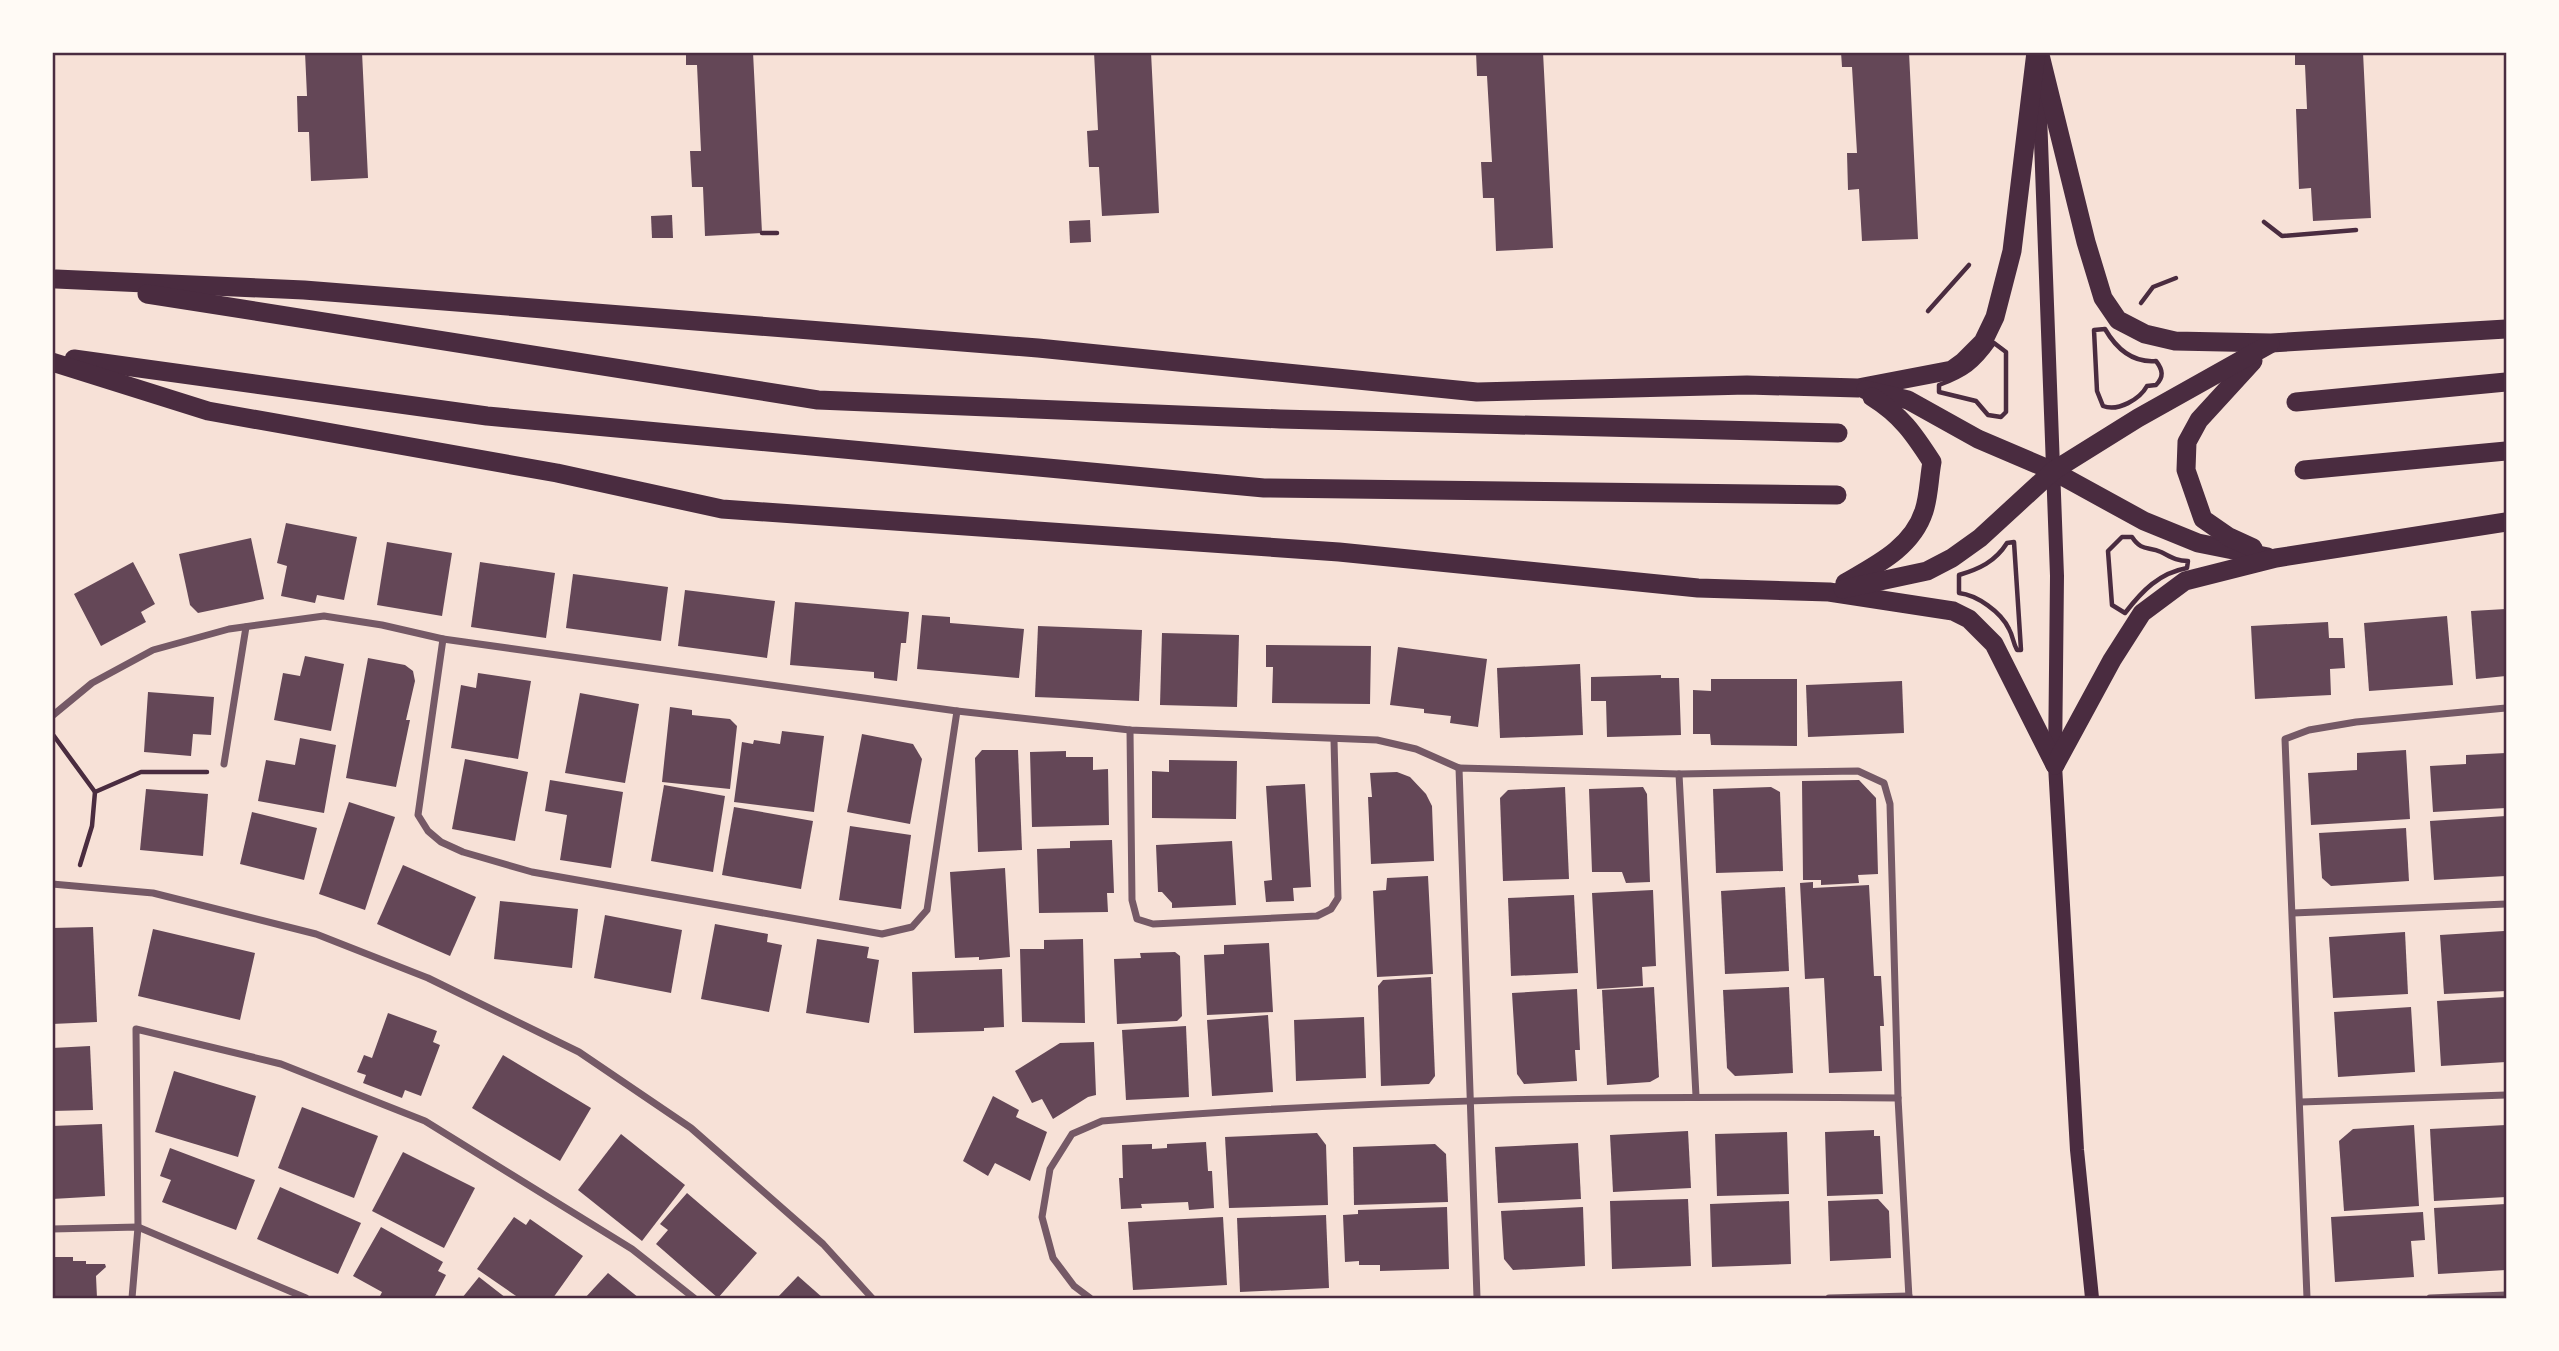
<svg xmlns="http://www.w3.org/2000/svg" width="2559" height="1351" font-family="Raleway,sans-serif">
	<rect width="100%" height="100%" fill="#f7e1d7"/>
	<!-- building -->
	<g fill="#644757">
		<path d="M305 52H362L368 178 311 181 309 132H298L297 96H307Z"/>
		<path d="M686 52H753L762 233 705 236 703 187H692L690 151H701L697 65H686Z"/>
		<path d="M1094 52H1151L1159 213 1102 216 1099 167H1089L1087 131 1098 130Z"/>
		<path d="M1476 52H1543L1553 248 1496 251 1494 198H1483L1481 162H1492L1487 76H1477Z"/>
		<path d="M1841 52H1909L1918 239 1862 241 1859 189 1848 190 1847 153H1857L1852 67H1842Z"/>
		<path d="M2295 52H2363L2371 218 2313 221 2311 188 2299 189 2296 109H2307L2305 65H2295Z"/>
		<path d="M672 215 673 238H652L651 216Z"/>
		<path d="M1090 220 1091 242 1070 243 1069 221Z"/>
		<path d="M286 523 357 537 344 600 317 595 315 603 281 596 287 566 277 563Z"/>
		<path d="M251 538 264 599 198 613 190 605 179 554Z"/>
		<path d="M387 542 452 553 442 616 377 605Z"/>
		<path d="M133 562 155 604 141 612 146 622 101 646 74 594Z"/>
		<path d="M480 562 555 573 546 638 471 627Z"/>
		<path d="M573 574 668 587 661 641 566 628Z"/>
		<path d="M685 590 775 601 767 658 678 646Z"/>
		<path d="M795 602 909 612 906 643H901L897 681 874 678V672L790 665Z"/>
		<path d="M2506 609V676L2476 679 2471 611Z"/>
		<path d="M922 615 950 617V623L1024 629 1019 678 917 669Z"/>
		<path d="M2447 616 2453 685 2369 691 2364 623Z"/>
		<path d="M2328 622 2329 638H2343L2345 668 2330 669 2331 695 2255 699 2251 626Z"/>
		<path d="M1038 626 1142 630 1139 701 1035 697Z"/>
		<path d="M1162 633 1239 635 1237 707 1160 705Z"/>
		<path d="M1266 645 1371 646 1370 704 1272 703 1273 667H1266Z"/>
		<path d="M1398 647 1487 659 1478 727 1450 723 1451 716 1424 713V709L1390 705Z"/>
		<path d="M305 656 344 664 331 731 274 720 283 673 300 676Z"/>
		<path d="M368 658 405 665 413 671 415 681 406 720H410L396 787 346 778Z"/>
		<path d="M1580 664 1583 735 1500 738 1497 668Z"/>
		<path d="M478 673 531 681 518 759 451 748 461 685 476 688Z"/>
		<path d="M1661 675V678H1679L1681 735 1607 737 1606 701H1591V677Z"/>
		<path d="M1711 679H1797V746L1711 745 1710 734H1693V690L1711 691Z"/>
		<path d="M1902 681 1904 733 1808 737 1806 685Z"/>
		<path d="M148 692 214 697 211 735 193 734 191 756 144 752Z"/>
		<path d="M580 693 639 704 625 783 565 773Z"/>
		<path d="M670 707 692 710V715L730 719 737 726 730 789 662 782Z"/>
		<path d="M782 731 824 736 814 812 734 802 742 742 753 744 754 740 780 744Z"/>
		<path d="M862 734 913 744 922 759 910 824 847 812Z"/>
		<path d="M300 738 336 745 324 813 258 801 266 760 295 765Z"/>
		<path d="M982 750H1018L1022 850 978 852 975 758Z"/>
		<path d="M2406 750 2410 819 2311 825 2308 773 2357 770V753Z"/>
		<path d="M1066 751V757H1093V770L1108 769 1109 825 1032 827 1030 752Z"/>
		<path d="M2506 753V808L2433 812 2430 766 2466 764V755Z"/>
		<path d="M465 759 528 772 515 841 452 829Z"/>
		<path d="M1169 760 1237 761 1236 819 1152 818V771L1169 772Z"/>
		<path d="M1397 772 1410 777 1426 794 1432 806 1434 861 1371 864 1368 797H1372L1370 773Z"/>
		<path d="M550 780 623 792 611 868 560 860 567 815 545 811Z"/>
		<path d="M1859 780 1876 798 1878 874 1858 875 1859 883 1821 885V880H1803L1802 781Z"/>
		<path d="M1305 784 1311 887 1293 888 1294 901 1266 902 1264 881 1272 880 1266 786Z"/>
		<path d="M664 785 725 796 713 872 651 861Z"/>
		<path d="M1565 787 1569 879 1503 881 1500 798 1508 790Z"/>
		<path d="M1643 787 1647 794 1650 882 1626 883 1622 872H1592L1589 789Z"/>
		<path d="M1771 787 1780 792 1783 871 1716 873 1713 789Z"/>
		<path d="M146 789 208 794 203 856 140 850Z"/>
		<path d="M349 802 395 817 365 910 319 894Z"/>
		<path d="M734 807 813 821 801 889 722 875Z"/>
		<path d="M252 812 317 828 304 880 240 864Z"/>
		<path d="M2506 816V876L2434 880 2430 821Z"/>
		<path d="M850 826 911 835 901 909 839 900Z"/>
		<path d="M2406 828 2409 881 2331 886 2322 878 2319 833Z"/>
		<path d="M1112 840 1114 893H1107L1108 912 1039 913 1037 849 1070 848V841Z"/>
		<path d="M1232 841 1236 905 1172 908V903L1162 892H1158L1156 845Z"/>
		<path d="M403 865 476 897 450 956 377 924Z"/>
		<path d="M1005 868 1010 957 979 960V957L955 958 950 872Z"/>
		<path d="M1428 876 1433 974 1377 977 1373 891 1386 890 1387 878Z"/>
		<path d="M1813 882V888L1869 885 1874 976H1881L1884 1026H1880L1882 1071 1829 1073 1824 978 1805 979 1800 883Z"/>
		<path d="M1785 887 1789 971 1725 974 1721 891Z"/>
		<path d="M1653 890 1656 966 1642 967 1643 986 1597 989 1592 893Z"/>
		<path d="M1574 895 1578 973 1511 976 1508 898Z"/>
		<path d="M500 901 578 909 572 968 494 959Z"/>
		<path d="M605 915 682 930 671 993 594 978Z"/>
		<path d="M715 924 768 934 767 942 782 945 769 1012 701 999Z"/>
		<path d="M93 927 97 1022 52 1024V928Z"/>
		<path d="M153 929 255 953 240 1020 138 996Z"/>
		<path d="M2504 931 2506 991 2444 994 2440 935Z"/>
		<path d="M2405 932 2408 994 2333 998 2329 937Z"/>
		<path d="M817 939 869 947 867 958 879 960 869 1023 806 1013Z"/>
		<path d="M1083 939 1085 1023 1022 1022 1020 949H1044V940Z"/>
		<path d="M1269 943 1273 1012 1207 1015 1204 955 1224 954V945Z"/>
		<path d="M1175 952 1180 956 1182 1016 1177 1021 1117 1024 1114 959 1141 958 1140 953Z"/>
		<path d="M1002 969 1004 1027 984 1028V1031L914 1033 912 972Z"/>
		<path d="M1431 977 1435 1076 1429 1084 1381 1086 1378 986 1383 980Z"/>
		<path d="M1654 987 1659 1077 1650 1082 1607 1085 1602 990Z"/>
		<path d="M1789 987 1793 1073 1735 1076 1727 1068 1723 990Z"/>
		<path d="M1577 989 1580 1050H1575L1577 1081 1524 1084 1517 1074 1512 993Z"/>
		<path d="M2506 997V1062L2441 1066 2437 1001Z"/>
		<path d="M2411 1007 2415 1072 2338 1077 2334 1012Z"/>
		<path d="M388 1013 437 1031 433 1042 440 1045 421 1096 405 1090 402 1098 363 1083 366 1075 357 1072 364 1055 372 1058Z"/>
		<path d="M1268 1015 1273 1092 1212 1096 1207 1020Z"/>
		<path d="M1364 1017 1366 1078 1296 1081 1294 1020Z"/>
		<path d="M1186 1026 1189 1097 1126 1100 1122 1030Z"/>
		<path d="M1094 1042 1096 1095 1088 1097 1053 1119 1042 1099 1032 1103 1015 1071 1060 1043Z"/>
		<path d="M90 1046 93 1110 52 1111V1048Z"/>
		<path d="M503 1055 591 1108 560 1161 472 1108Z"/>
		<path d="M174 1071 256 1096 238 1157 155 1132Z"/>
		<path d="M993 1096 1019 1110 1016 1117 1047 1132 1030 1181 995 1163 988 1176 963 1161Z"/>
		<path d="M302 1107 378 1136 354 1198 278 1168Z"/>
		<path d="M102 1124 105 1196 52 1199V1126Z"/>
		<path d="M2414 1125 2419 1206 2344 1211 2339 1141 2353 1129Z"/>
		<path d="M2506 1125V1197L2434 1201 2430 1129Z"/>
		<path d="M1874 1130V1136H1880L1883 1194 1827 1196 1825 1132Z"/>
		<path d="M1688 1131 1691 1188 1613 1192 1610 1135Z"/>
		<path d="M1787 1132 1789 1194 1717 1196 1715 1134Z"/>
		<path d="M1317 1133 1326 1145 1328 1205 1229 1208 1225 1137Z"/>
		<path d="M621 1134 685 1185 642 1241 578 1190Z"/>
		<path d="M1206 1142 1208 1171H1212L1214 1208 1189 1210 1188 1202 1141 1204 1142 1208 1121 1209 1119 1178H1123L1122 1145 1152 1144V1149L1167 1148V1144Z"/>
		<path d="M1578 1143 1581 1199 1498 1203 1495 1147Z"/>
		<path d="M1435 1144 1446 1154 1448 1202 1354 1205 1353 1147Z"/>
		<path d="M170 1148 255 1180 236 1230 162 1202 171 1180 160 1176Z"/>
		<path d="M403 1152 475 1188 444 1248 372 1211Z"/>
		<path d="M280 1187 361 1223 338 1274 257 1239Z"/>
		<path d="M687 1193 757 1253 718 1298 656 1244 668 1230 660 1224Z"/>
		<path d="M1688 1199 1691 1266 1612 1269 1610 1201Z"/>
		<path d="M1878 1199 1889 1211 1891 1258 1830 1261 1828 1201Z"/>
		<path d="M1789 1201 1791 1264 1712 1267 1710 1204Z"/>
		<path d="M2506 1204V1270L2438 1274 2434 1208Z"/>
		<path d="M1447 1207 1449 1269 1380 1271V1265H1359V1261L1345 1262 1343 1215 1358 1214V1210Z"/>
		<path d="M1583 1207 1585 1266 1513 1270 1504 1259 1501 1211Z"/>
		<path d="M2423 1212 2425 1240 2411 1241 2414 1277 2335 1282 2331 1217Z"/>
		<path d="M1326 1215 1329 1288 1240 1292 1237 1218Z"/>
		<path d="M514 1217 526 1225 530 1219 583 1256 553 1298H519L477 1269Z"/>
		<path d="M1223 1217 1227 1285 1133 1290 1128 1222Z"/>
		<path d="M381 1227 443 1262 438 1271 446 1275 434 1298H379L382 1292 353 1276Z"/>
		<path d="M54 1257H73V1261H86V1264H105L106 1267 96 1276 97 1298H52V1260Z"/>
		<path d="M608 1273 639 1298H585Z"/>
		<path d="M798 1276 823 1298H777Z"/>
		<path d="M479 1277 506 1298H462Z"/>
	</g>
	<g fill="none" stroke-linecap="round" stroke-linejoin="round">
		<!-- path -->
		<g stroke="#4a2c40" stroke-width="4.5">
			<path d="M2264 222 2282 236 2356 230"/>
			<path d="M762 233H777"/>
			<path d="M2141 303 2153 287 2176 278"/>
			<path d="M1928 311 1969 265"/>
			<path d="M2105 329C2116 348 2132 363 2156 361 2163 370 2164 377 2156 385L2147 386C2140 399 2118 412 2103 406L2097 391 2094 330Z"/>
			<path d="M1994 343 2006 352V412L2001 417 1988 415 1976 401 1939 392V385C1966 375 1977 367 1994 343Z"/>
			<path d="M2122 537H2132C2142 552 2148 546 2161 552 2171 557 2176 561 2188 561L2187 568C2159 573 2142 591 2125 613L2112 605 2108 551Z"/>
			<path d="M2014 542 2021 650H2017C2013 643 2013 636 2009 629 2001 612 1977 595 1959 593V575C1979 569 1995 562 2007 543Z"/>
			<path d="M54 736 95 792"/>
			<path d="M80 865 92 826 95 792 141 772H207"/>
		</g>
		<!-- minor -->
		<g stroke="#755966" stroke-width="7">
			<path d="M443 639 418 815 428 831 441 842 463 852 532 872 882 934 912 927 927 910 957 711"/>
			<path d="M52 716 92 683 153 650 229 629 324 616 382 625 443 639 957 711 1130 730 1377 740 1416 749 1459 768"/>
			<path d="M1130 730 1132 900 1137 919 1153 924 1317 916 1331 909 1338 898 1334 740"/>
			<path d="M224 764 246 627"/>
			<path d="M1679 774 1696 1096"/>
			<path d="M52 884 153 893 316 934 428 978 579 1052 691 1128 823 1244 872 1298"/>
			<path d="M2293 913 2506 904"/>
			<path d="M2301 1102 2506 1095"/>
			<path d="M52 1229 138 1227 306 1298"/>
			<path d="M132 1298 138 1227 136 1029 281 1064 425 1121 632 1249 694 1298"/>
			<path d="M1090 1298 1074 1286 1053 1258 1042 1217 1050 1169 1072 1134 1102 1121C1367 1099 1633 1095 1898 1098"/>
			<path d="M1477 1298 1459 768 1679 774 1858 771 1884 783 1890 804 1898 1098 1909 1298"/>
			<path d="M1829 1298 1909 1296"/>
			<path d="M2307 1298 2285 739 2309 730 2356 722 2506 708"/>
			<path d="M2430 1298 2506 1295"/>
		</g>
		<!-- secondary -->
		<path stroke="#4a2c40" stroke-width="14" d="M2039 87 2057 576 2055 765 2077 1150 2092 1298"/>
		<!-- trunk -->
		<g stroke="#4a2c40" stroke-width="19">
			<path d="M2040 55 2086 242 2103 298 2118 320 2145 334 2175 341 2271 343 2506 329"/>
			<path d="M56 279 304 290 1038 348 1477 392 1747 385 1858 388 1952 370 1963 362 1983 342 1995 317 2012 251 2036 52"/>
			<path d="M147 294 818 400 1280 419 1838 433"/>
			<path d="M74 359 487 416 1264 488 1837 495"/>
			<path d="M52 362 208 411 557 473 722 509 1339 552 1698 588 1829 592 1953 611 1969 619 1994 644 2055 765"/>
			<path d="M1866 390 1908 400 1978 439 2053 471 2144 521 2198 543 2268 557"/>
			<path d="M2296 402 2506 382"/>
			<path d="M2304 470 2506 451"/>
			<path d="M2253 548 2229 537 2203 519 2186 470 2187 442 2199 420 2253 361"/>
			<path d="M1845 583C1876 565 1912 548 1924 511 1929 496 1929 478 1932 462 1914 434 1901 415 1872 397"/>
			<path d="M1843 589 1927 571 1952 558 1980 538 2053 471 2138 418 2270 344"/>
			<path d="M2055 765 2112 660 2142 613 2185 581 2276 558 2506 522"/>
		</g>
	</g>
	<!-- border -->
	<rect width="2559" height="1351" fill="none" stroke="#fffaf5" stroke-width="108"/>
	<rect x="54" y="54" width="2451" height="1243" fill="none" stroke="#4a2c40" stroke-width="2.5"/>
</svg>
